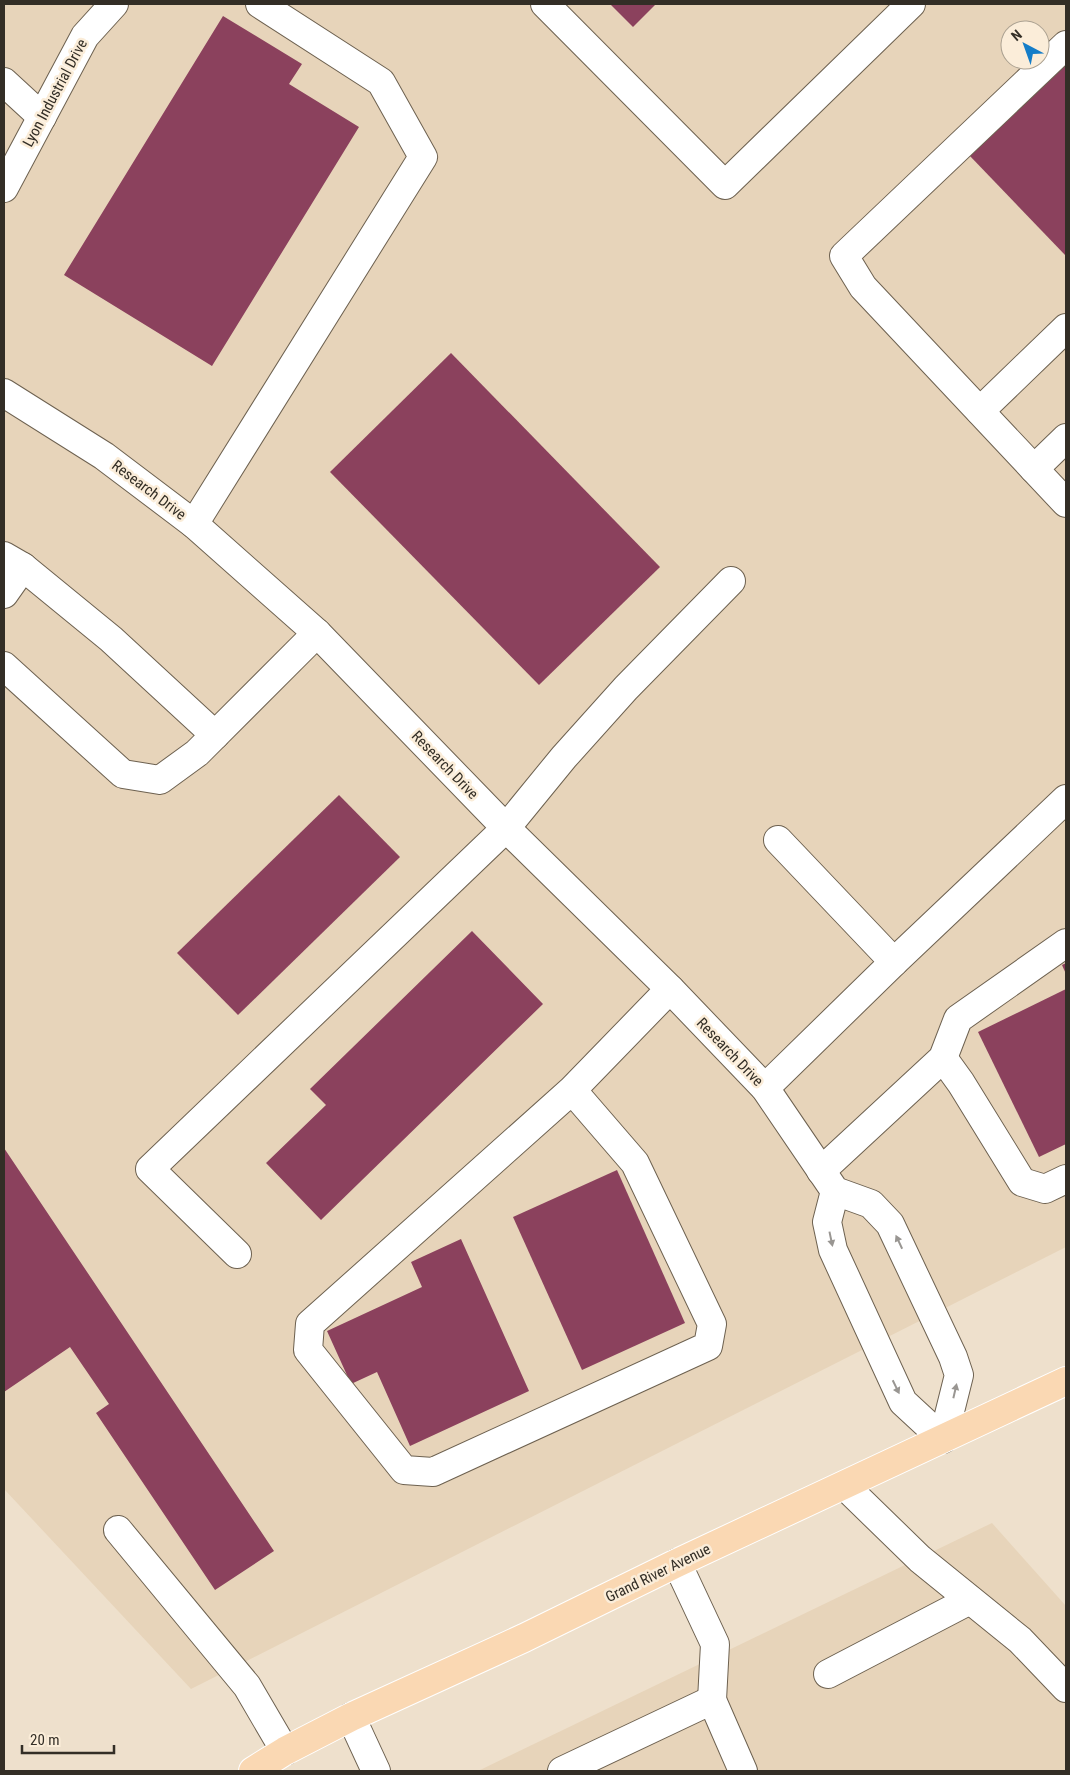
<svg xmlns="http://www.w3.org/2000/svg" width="1070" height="1775" font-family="'Roboto Condensed',sans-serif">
	<rect width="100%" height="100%" fill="#eee0cc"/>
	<!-- built -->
	<g fill="#e7d4ba" fill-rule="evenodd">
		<path d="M4 4H1066V1247L191 1689 4 1489ZM1010 30H1040V60H1010Z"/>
		<path d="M992 1523 1066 1606V1771H478Z"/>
	</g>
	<!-- building -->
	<g fill="#8b415d">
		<path d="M610 4H656L633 27Z"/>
		<path d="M223 16 302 64 289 84 359 127 212 366 64 275Z"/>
		<path d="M1066 61V256L969 155Z"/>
		<path d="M451 353 660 567 539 685 330 472Z"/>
		<path d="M339 795 400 857 238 1015 177 953Z"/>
		<path d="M472 931 543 1004 321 1220 266 1163 326 1105 310 1089Z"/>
		<path d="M1066 963V974L1062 965Z"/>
		<path d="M1066 989V1144L1039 1157 978 1032Z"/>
		<path d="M4 1148 274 1551 215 1590 96 1413 109 1404 70 1347 4 1392Z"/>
		<path d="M617 1170 685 1323 582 1370 513 1217Z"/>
		<path d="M461 1239 529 1391 410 1446 377 1372 351 1384 327 1331 422 1287 411 1262Z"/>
	</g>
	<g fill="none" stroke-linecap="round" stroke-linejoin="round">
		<defs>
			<g id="minor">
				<path d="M545 4 725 185 911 4"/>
				<path d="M1066 45 844 256 863 287 1066 503"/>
				<path d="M4 82 42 117"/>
				<path d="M4 188 85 36 114 4"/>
				<path d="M4 393 104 456 194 524 317 633 506 828 670 989 765 1088 835 1191 871 1204 890 1224 953 1357 959 1375 943 1439 903 1402 833 1250 827 1222 835 1191"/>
				<path d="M980 411 1066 328"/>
				<path d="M1034 469 1066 438"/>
				<path d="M194 524 423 157 381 82 260 4"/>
				<path d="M4 556 23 567 4 594"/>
				<path d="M23 567 111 639 215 735"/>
				<path d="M4 666 123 774 160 780 197 753 317 633"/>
				<path d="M778 840 894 962"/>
				<path d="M943 1058 961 1083 1022 1182 1045 1189 1066 1179"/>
				<path d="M765 1088 894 962 1066 799"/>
				<path d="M572 1090 310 1324 308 1350 404 1470 433 1472 708 1346 712 1324 635 1163 572 1090 670 989"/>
				<path d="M821 1171 943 1058 958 1019 1066 943"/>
				<path d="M237 1254 150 1169 506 828 564 757 626 688 731 581"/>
				<path d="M845 1486 920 1559 1020 1640 1066 1688"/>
				<path d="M118 1530 247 1686 285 1751"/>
				<path d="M677 1563 715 1644 712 1700"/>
				<path d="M828 1674 970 1600"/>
				<path d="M351 1717 376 1771"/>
				<path d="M562 1771 712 1700 743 1771"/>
			</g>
			<path id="major" d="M253 1771 285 1751 351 1717 524 1638 677 1563 1066 1381"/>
		</defs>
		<!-- minor casing -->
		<use href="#minor" stroke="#6d6150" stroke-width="30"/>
		<!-- major casing -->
		<use href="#major" stroke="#fff" stroke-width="30"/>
		<!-- minor -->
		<use href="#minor" stroke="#fff" stroke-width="28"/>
		<!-- major -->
		<use href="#major" stroke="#fad8b3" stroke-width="28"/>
	</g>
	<!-- one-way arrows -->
	<defs><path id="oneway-solid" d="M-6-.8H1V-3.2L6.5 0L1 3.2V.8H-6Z" transform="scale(1.25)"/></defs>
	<g fill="#999692">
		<use href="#oneway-solid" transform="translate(831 1239) rotate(78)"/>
		<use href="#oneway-solid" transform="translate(899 1242) rotate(-115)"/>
		<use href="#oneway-solid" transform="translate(896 1387) rotate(64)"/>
		<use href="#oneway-solid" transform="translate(955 1391) rotate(-77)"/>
	</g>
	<g text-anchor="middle" stroke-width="5" stroke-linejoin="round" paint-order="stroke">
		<!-- street labels -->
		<g font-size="15" fill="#332e26" stroke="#fbedd9">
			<text transform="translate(55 93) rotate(-62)" y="5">Lyon Industrial Drive</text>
			<text transform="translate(149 490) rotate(37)" y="5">Research Drive</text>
			<text transform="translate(445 765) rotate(46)" y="5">Research Drive</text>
			<text transform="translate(730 1052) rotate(46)" y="5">Research Drive</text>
			<text transform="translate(658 1573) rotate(-26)" y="5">Grand River Avenue</text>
		</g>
	</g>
	<!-- border -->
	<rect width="1070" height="1775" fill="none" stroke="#332e26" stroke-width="10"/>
	<!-- north arrow -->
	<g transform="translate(1025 45) rotate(319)"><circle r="24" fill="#fbedd9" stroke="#aba191"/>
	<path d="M0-4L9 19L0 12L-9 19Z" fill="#147dc8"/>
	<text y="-8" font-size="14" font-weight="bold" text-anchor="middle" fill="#332e26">N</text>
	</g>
	<!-- scale -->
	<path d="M22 1745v8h92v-8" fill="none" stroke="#332e26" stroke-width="2.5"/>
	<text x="30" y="1745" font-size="15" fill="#332e26" stroke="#fbedd9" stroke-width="4" paint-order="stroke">20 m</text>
</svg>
